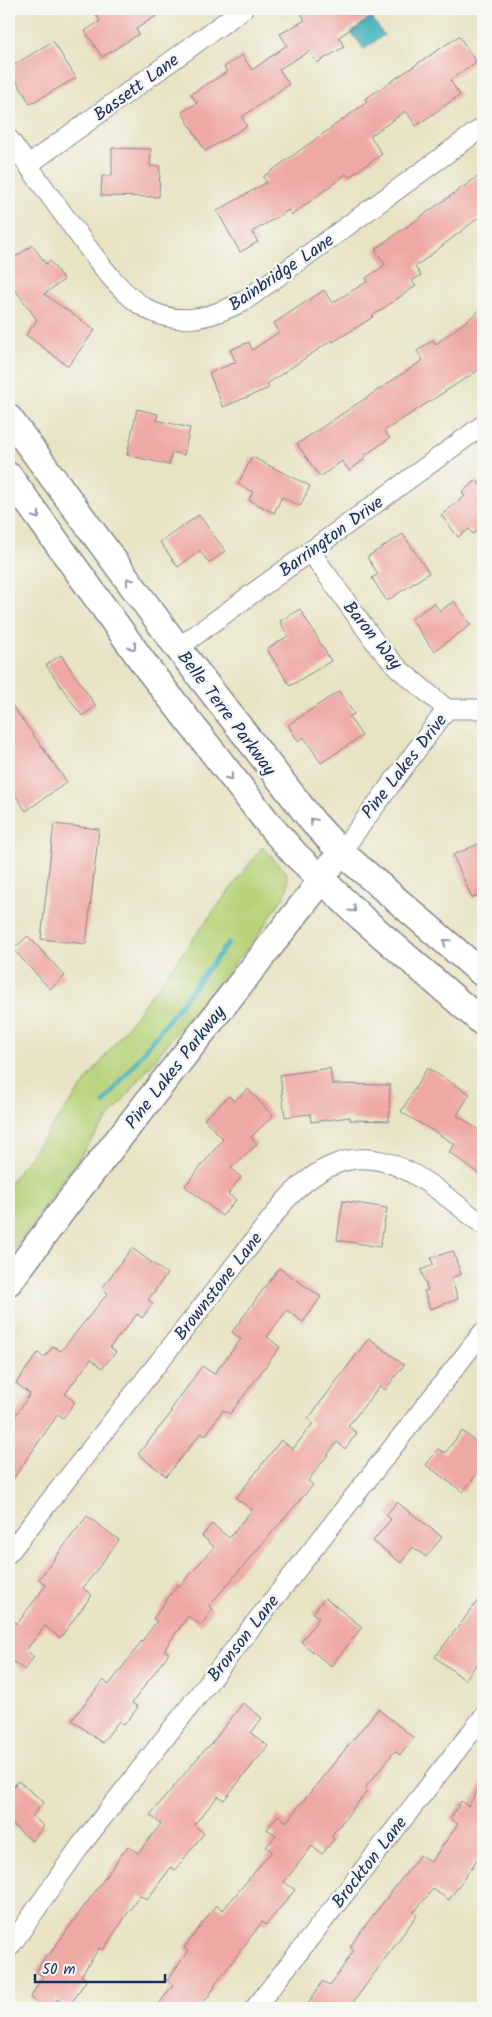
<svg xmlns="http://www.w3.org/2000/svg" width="492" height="2017" font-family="Kalam,sans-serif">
	<rect width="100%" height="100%" fill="#f6f6f2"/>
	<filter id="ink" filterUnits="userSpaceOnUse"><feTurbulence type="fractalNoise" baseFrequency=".02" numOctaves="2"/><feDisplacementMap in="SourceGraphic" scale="10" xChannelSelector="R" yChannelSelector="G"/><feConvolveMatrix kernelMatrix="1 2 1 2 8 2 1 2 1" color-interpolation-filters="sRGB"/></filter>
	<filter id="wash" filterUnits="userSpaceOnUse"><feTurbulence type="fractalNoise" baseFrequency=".0096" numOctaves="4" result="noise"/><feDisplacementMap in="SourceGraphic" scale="20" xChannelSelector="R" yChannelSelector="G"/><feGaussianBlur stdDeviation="1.12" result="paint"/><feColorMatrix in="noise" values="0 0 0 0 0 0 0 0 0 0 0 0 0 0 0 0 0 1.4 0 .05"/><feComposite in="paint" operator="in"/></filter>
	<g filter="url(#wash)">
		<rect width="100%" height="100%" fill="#e8e3c3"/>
		<!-- green -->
		<path fill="#b7d278" stroke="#69806b" d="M262 847 286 872 288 881 287 891 257 937 176 1033 93 1138 9 1257V1184Z"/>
		<!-- water -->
		<path fill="#42b1be" stroke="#2e708e" d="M371 17 384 35 364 49 351 32Z"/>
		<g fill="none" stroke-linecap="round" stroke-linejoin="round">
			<!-- stream -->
			<path stroke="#42b1be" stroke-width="5" d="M104 1103 228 943"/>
		</g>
		<g id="blocks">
			<!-- building -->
			<g fill="#efa9a4">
				<path d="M93 9H167L136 29 139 34 102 57 85 31 100 21Z"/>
				<path d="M299 9H379L339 37 344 47 317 63 310 51 279 69 289 84 242 117 247 126 205 151 182 112 197 103 191 94 227 72 224 67 242 55 252 70 287 45 280 34 305 20Z"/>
				<path d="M459 36 476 62 450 80 460 95 416 126 406 111 370 136 382 154 349 177 346 174 292 215 289 210 252 232 258 242 240 252 217 211 267 182 263 177 367 102 365 99Z"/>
				<path d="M53 41 76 78 30 104 9 68Z"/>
				<path d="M112 148 151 149 150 166H160L159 197 101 196 102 176H112Z"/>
				<path d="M483 173V214L415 267 421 275 412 281 416 286 372 316 373 317 333 342 332 340 267 384 269 388 223 407 209 373 236 362 230 350 249 342 252 350 279 332 274 323 324 290 332 303 368 281 366 278 385 265 375 249Z"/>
				<path d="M32 245 46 264 50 261 64 280 44 294 95 330 68 366 26 335 37 320 9 281V262Z"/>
				<path d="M483 308V367L384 431 390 438 364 456 366 458 349 471 342 461 320 477 297 444 423 360 417 351 433 340 436 344Z"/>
				<path d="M137 409 158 414 156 420 190 428 184 455 172 452 169 465 127 455Z"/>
				<path d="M252 457 310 486 300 506 282 497 274 513 249 500 253 492 238 484Z"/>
				<path d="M477 480 483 489V526L473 534 469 529 458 537 441 515 465 496 462 492Z"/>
				<path d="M199 515 225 551 209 563 200 551 178 567 160 542Z"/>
				<path d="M403 534 429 573 387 601 372 578 378 574 367 557Z"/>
				<path d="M454 601 471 625 434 651 411 619 434 603 440 611Z"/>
				<path d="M300 609 331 661 290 686 267 649 288 636 280 621Z"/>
				<path d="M61 655 96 706 82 716 46 665Z"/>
				<path d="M339 691 354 714 349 717 362 736 321 763 304 737 298 741 288 725Z"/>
				<path d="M9 701 67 782 26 811 9 786Z"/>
				<path d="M54 824 99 829 86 944 41 939Z"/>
				<path d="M483 842V893L472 898 453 855Z"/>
				<path d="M28 936 65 976 50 989 13 949Z"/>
				<path d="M330 1068 332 1084 390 1085 389 1121 350 1120V1117L311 1122 310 1114 285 1117 280 1075Z"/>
				<path d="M427 1068 470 1094 457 1115 483 1133V1177L449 1152 455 1144 401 1112Z"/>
				<path d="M248 1089 273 1116 251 1137 257 1144 231 1168 241 1177 228 1194 236 1200 222 1216 185 1186 223 1139 204 1119 229 1096 234 1101Z"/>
				<path d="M343 1201 387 1208 380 1247 337 1240Z"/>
				<path d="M132 1248 167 1274 148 1300 153 1303 142 1318 137 1314 110 1347 116 1352 102 1368 91 1359 65 1394 75 1402 63 1418 58 1414 9 1485V1425L30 1394 16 1383 38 1353 44 1358 53 1346 61 1351 108 1293 102 1288Z"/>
				<path d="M453 1251 461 1274 451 1278 458 1299 430 1309 424 1291 428 1290 421 1270 433 1265 431 1258Z"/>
				<path d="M279 1268 321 1297 303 1322 287 1310 267 1337 280 1347 230 1414 223 1410 205 1436 201 1433 166 1476 138 1454 172 1412 170 1411 202 1366 214 1374 241 1339 232 1332Z"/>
				<path d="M369 1338 404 1365 385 1390 380 1386 348 1426 357 1433 345 1449 337 1442 308 1481 313 1485 209 1606 213 1609 201 1625 188 1616 164 1650 169 1653 132 1703 138 1707 124 1725 119 1721 102 1743 72 1720 103 1680 109 1685 157 1621 153 1619 178 1584 180 1586 214 1547 202 1536 212 1524 229 1538 252 1510 236 1498 281 1440 293 1449 313 1423 308 1419Z"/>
				<path d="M462 1431 483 1447V1466L463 1492 426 1465 438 1449 445 1453Z"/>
				<path d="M397 1502 442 1537 426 1557 413 1547 401 1563 373 1541 391 1519 386 1515Z"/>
				<path d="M87 1516 119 1540 83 1588 92 1595 60 1638 45 1626 26 1650 34 1657 24 1670 9 1658V1618L17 1624 46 1585 39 1579Z"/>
				<path d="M483 1594V1655L465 1680 435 1657Z"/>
				<path d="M325 1598 362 1627 331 1666 301 1642 319 1618 313 1613Z"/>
				<path d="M243 1703 262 1718 251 1733 268 1746 224 1800 218 1796 194 1825 204 1833 175 1870 171 1867 147 1900 140 1895 103 1950 99 1948 81 1976 87 1979 69 2007 57 1999 51 2008H46L30 1998 43 1976 36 1972 47 1954 49 1955 128 1846 138 1853 161 1824 150 1815 207 1747 208 1748Z"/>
				<path d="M378 1709 414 1738 400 1755 395 1751 365 1788 368 1790 331 1836 334 1839 322 1854 312 1846 284 1882 295 1890 266 1925 262 1922 214 1986 215 1987 200 2008H156L173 1985 167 1981 188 1951 184 1948 216 1905 223 1910 272 1851 266 1847 276 1835 267 1829 278 1815 286 1822Z"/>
				<path d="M18 1781 44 1802 32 1816 44 1826 32 1841 9 1822V1793Z"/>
				<path d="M483 1782V1851L449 1900 433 1889 414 1912 417 1915 349 2008H305L323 1981 330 1986 354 1950 350 1947 358 1935 420 1855 431 1862 458 1824 450 1819 461 1801 468 1806Z"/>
			</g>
		</g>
	</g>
	<g filter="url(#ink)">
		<use href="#blocks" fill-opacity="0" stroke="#828990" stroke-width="1"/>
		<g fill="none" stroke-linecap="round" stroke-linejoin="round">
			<defs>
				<g id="street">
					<path d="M9 139C33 172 56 205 80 237 128 303 162 346 247 299L483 127"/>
					<path d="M28 165 243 9"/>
					<path d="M310 551 378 646 399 669 447 709"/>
					<path d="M178 648 483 425"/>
					<path d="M341 852 447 709H483"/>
					<path d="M9 1553 285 1201C361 1120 414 1171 483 1225"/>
					<path d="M9 1948 81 1845 483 1332"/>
					<path d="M255 2008 483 1717"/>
				</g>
				<g id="secondary">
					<path d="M9 418 178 648 313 822 341 852 483 974"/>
					<path d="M9 476 148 669 271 827 295 854 362 918 483 1023"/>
					<path d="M9 1282 68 1203 311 894 331 865"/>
				</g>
			</defs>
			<!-- street casing -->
			<use href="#street" stroke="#828990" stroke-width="21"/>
			<!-- secondary casing -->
			<use href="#secondary" stroke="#828990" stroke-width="29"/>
			<!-- street -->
			<use href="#street" stroke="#fff" stroke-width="19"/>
			<!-- secondary -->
			<use href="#secondary" stroke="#fff" stroke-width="26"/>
		</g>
		<!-- one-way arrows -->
		<defs><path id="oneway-chevron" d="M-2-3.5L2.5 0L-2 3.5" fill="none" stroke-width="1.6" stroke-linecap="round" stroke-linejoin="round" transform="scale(1.25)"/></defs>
		<g stroke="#8d97ae">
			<use href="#oneway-chevron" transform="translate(37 516) rotate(54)"/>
			<use href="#oneway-chevron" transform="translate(129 581) rotate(-126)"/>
			<use href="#oneway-chevron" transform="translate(133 647) rotate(54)"/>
			<use href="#oneway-chevron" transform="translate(230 777) rotate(52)"/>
			<use href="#oneway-chevron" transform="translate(313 821) rotate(-131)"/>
			<use href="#oneway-chevron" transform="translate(353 909) rotate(44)"/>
			<use href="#oneway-chevron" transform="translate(446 942) rotate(-139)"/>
		</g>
	</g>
	<g text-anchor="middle" stroke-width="5" stroke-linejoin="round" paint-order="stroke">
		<!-- street labels -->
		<g font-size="18" fill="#1b2f5e" stroke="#f6f6f2">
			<text transform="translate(136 87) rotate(-36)" y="6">Bassett Lane</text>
			<text transform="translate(281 272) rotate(-34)" y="6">Bainbridge Lane</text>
			<text transform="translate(331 536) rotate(-36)" y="6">Barrington Drive</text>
			<text transform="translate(373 635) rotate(51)" y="6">Baron Way</text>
			<text transform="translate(227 713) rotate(53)" y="6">Belle Terre Parkway</text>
			<text transform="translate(404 766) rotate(-52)" y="6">Pine Lakes Drive</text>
			<text transform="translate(175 1067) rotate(-52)" y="6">Pine Lakes Parkway</text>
			<text transform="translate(218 1286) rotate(-52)" y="6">Brownstone Lane</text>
			<text transform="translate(243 1638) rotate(-52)" y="6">Bronson Lane</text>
			<text transform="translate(369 1862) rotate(-52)" y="6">Brockton Lane</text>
		</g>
	</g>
	<!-- margin -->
	<rect width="492" height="2017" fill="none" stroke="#f6f6f2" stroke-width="30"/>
	<!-- scale -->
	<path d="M35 1974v8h130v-8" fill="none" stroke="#1b2f5e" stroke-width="2.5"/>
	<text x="42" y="1974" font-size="15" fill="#1b2f5e" stroke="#f6f6f2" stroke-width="4" paint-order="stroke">50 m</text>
</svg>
